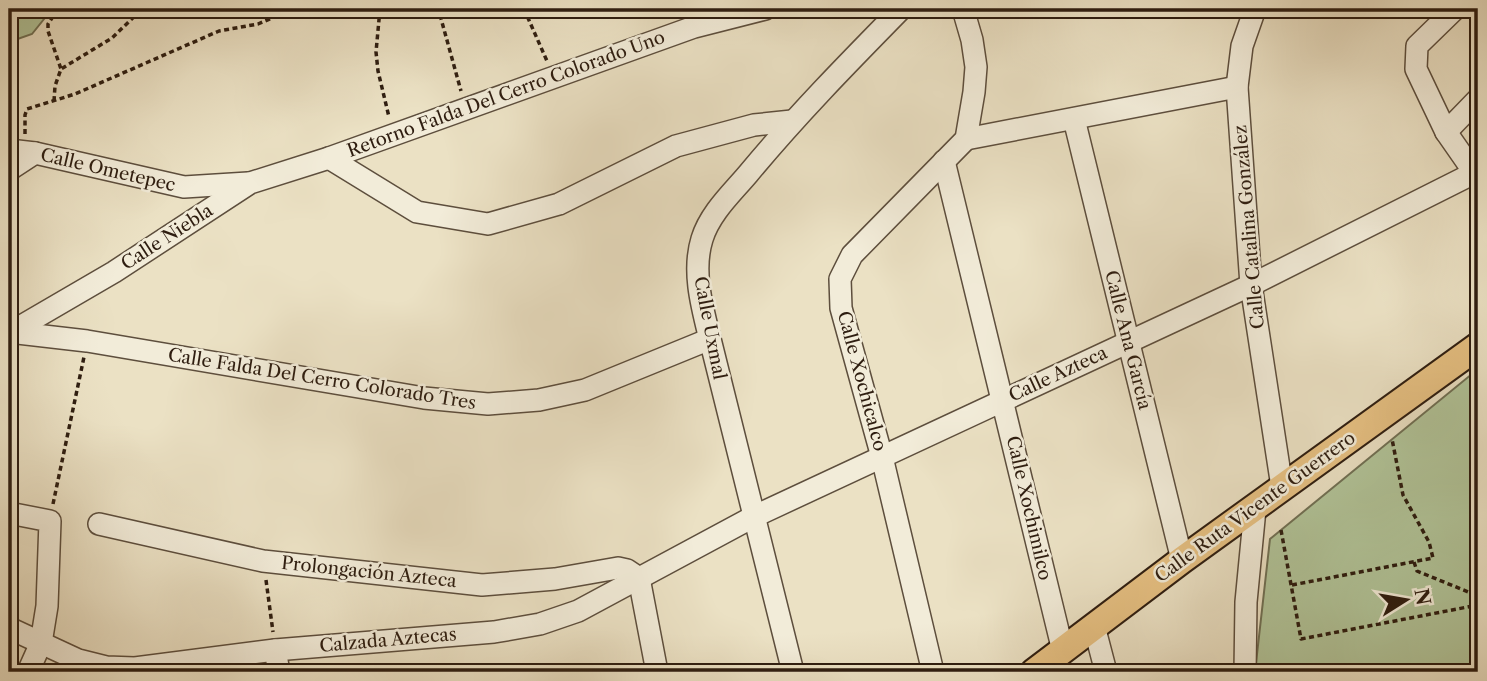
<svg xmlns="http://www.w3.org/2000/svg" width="1487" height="681" font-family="'Libre Caslon Text',serif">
	<rect width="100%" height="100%" fill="#ebe1c4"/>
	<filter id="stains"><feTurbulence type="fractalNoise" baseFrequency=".00286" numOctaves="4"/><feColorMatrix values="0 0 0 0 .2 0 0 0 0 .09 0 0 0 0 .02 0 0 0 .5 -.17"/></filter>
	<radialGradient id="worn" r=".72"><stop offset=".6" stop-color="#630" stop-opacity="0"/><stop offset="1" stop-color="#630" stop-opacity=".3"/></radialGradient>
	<!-- green -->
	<g fill="#b1c499" stroke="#707054" stroke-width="2">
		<path d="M9 9H52L32 34 9 42Z"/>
		<path d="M1478 369V672H1255L1270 539Z"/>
	</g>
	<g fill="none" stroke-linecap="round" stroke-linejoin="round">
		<defs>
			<g id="minor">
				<path d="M1255 9 1242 46 1237 87 1251 285 1282 487"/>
				<path d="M1455 9 1417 46 1416 69 1446 132 1478 178"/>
				<path d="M1074 119 1182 560"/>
				<path d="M1446 132 1478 99"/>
				<path d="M966 139 1237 87"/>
				<path d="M9 150 35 153 184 187 248 183"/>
				<path d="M329 158 417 212 488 224 559 204 676 146 754 125 792 121"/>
				<path d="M944 161 1063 651"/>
				<path d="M9 170 35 153"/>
				<path d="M9 332 87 341 424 398 488 404 539 400 585 390 710 339"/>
				<path d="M11 332 114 272 250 183 329 158 694 27 765 9"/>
				<path d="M9 513 50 521 47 606 41 643 28 672"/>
				<path d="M99 524 263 561 482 585 555 579 618 568 627 570 639 578"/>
				<path d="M639 578 657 672"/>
				<path d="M1094 626 1106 672"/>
				<path d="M9 628 78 660 106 667 135 668 275 650 494 632 540 624 578 611 753 517 1251 285 1478 171"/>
				<path d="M275 650 279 672"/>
				<path d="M793 672 710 339C702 307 692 271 702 239 710 213 732 193 748 174 796 116 848 63 901 9"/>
				<path d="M933 672 882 457 841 308 840 279 852 255 966 139 974 92 976 67 972 40 963 9"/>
				<path d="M1245 672 1246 602 1255 509"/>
			</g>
			<path id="major" d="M1034 672 1182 560 1478 346"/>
		</defs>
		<!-- minor casing -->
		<use href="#minor" stroke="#5d4e3d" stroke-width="24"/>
		<!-- major casing -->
		<use href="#major" stroke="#2e1d10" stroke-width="30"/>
		<!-- path -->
		<g stroke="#2e1d10" stroke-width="3.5" stroke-dasharray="5 3.5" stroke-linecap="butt">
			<path d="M58 9 48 24V31L61 69"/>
			<path d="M380 9 376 52 378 71 389 117"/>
			<path d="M524 9 547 61"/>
			<path d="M440 15 461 91"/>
			<path d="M54 101 55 86 61 69 112 38 142 9"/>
			<path d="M25 134V115L27 109 75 94 219 31 258 24 293 9"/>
			<path d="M53 504 84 357"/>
			<path d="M1281 530 1301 639 1478 605"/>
			<path d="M1414 562 1417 571 1478 596"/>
			<path d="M266 580 273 632"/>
			<path d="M1292 585 1433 558 1429 542 1403 495 1392 439"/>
		</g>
		<!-- minor -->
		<use href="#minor" stroke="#f2ecd9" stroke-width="21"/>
		<!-- major -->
		<use href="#major" stroke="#e6c082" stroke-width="26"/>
	</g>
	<g text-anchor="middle" stroke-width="5" stroke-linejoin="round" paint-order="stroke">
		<!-- street labels -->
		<g font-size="18" fill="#2e1d10" stroke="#f2ecd9">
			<text transform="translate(506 94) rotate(-20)" y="6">Retorno Falda Del Cerro Colorado Uno</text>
			<text transform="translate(108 170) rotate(13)" y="6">Calle Ometepec</text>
			<text transform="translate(1249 227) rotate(-95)" y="6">Calle Catalina González</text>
			<text transform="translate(167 237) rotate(-33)" y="6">Calle Niebla</text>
			<text transform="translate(710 328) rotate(79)" y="6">Calle Uxmal</text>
			<text transform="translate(1128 340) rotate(76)" y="6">Calle Ana García</text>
			<text transform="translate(1058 374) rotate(-25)" y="6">Calle Azteca</text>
			<text transform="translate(322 379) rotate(9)" y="6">Calle Falda Del Cerro Colorado Tres</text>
			<text transform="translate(862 381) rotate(75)" y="6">Calle Xochicalco</text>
			<text transform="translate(1255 507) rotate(-36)" y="6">Calle Ruta Vicente Guerrero</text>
			<text transform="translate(1029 508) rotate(77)" y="6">Calle Xochimilco</text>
			<text transform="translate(369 572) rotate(6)" y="6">Prolongación Azteca</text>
			<text transform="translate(388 640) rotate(-5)" y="6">Calzada Aztecas</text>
		</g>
	</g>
	<!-- margin -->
	<rect width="1487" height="681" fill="none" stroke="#ebe1c4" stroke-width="35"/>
	<rect x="10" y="10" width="1466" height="660" fill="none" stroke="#2e1d10" stroke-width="3.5"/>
	<rect x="18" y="18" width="1452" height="646" fill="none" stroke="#2e1d10" stroke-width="2"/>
	<!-- north arrow -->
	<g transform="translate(1406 600) rotate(79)" stroke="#f2ecd9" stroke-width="5" paint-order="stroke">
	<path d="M0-5L12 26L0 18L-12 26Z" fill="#2e1d10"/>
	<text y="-10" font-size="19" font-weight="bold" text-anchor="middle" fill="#2e1d10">N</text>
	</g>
	<rect width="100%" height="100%" filter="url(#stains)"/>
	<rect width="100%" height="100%" fill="url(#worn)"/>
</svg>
